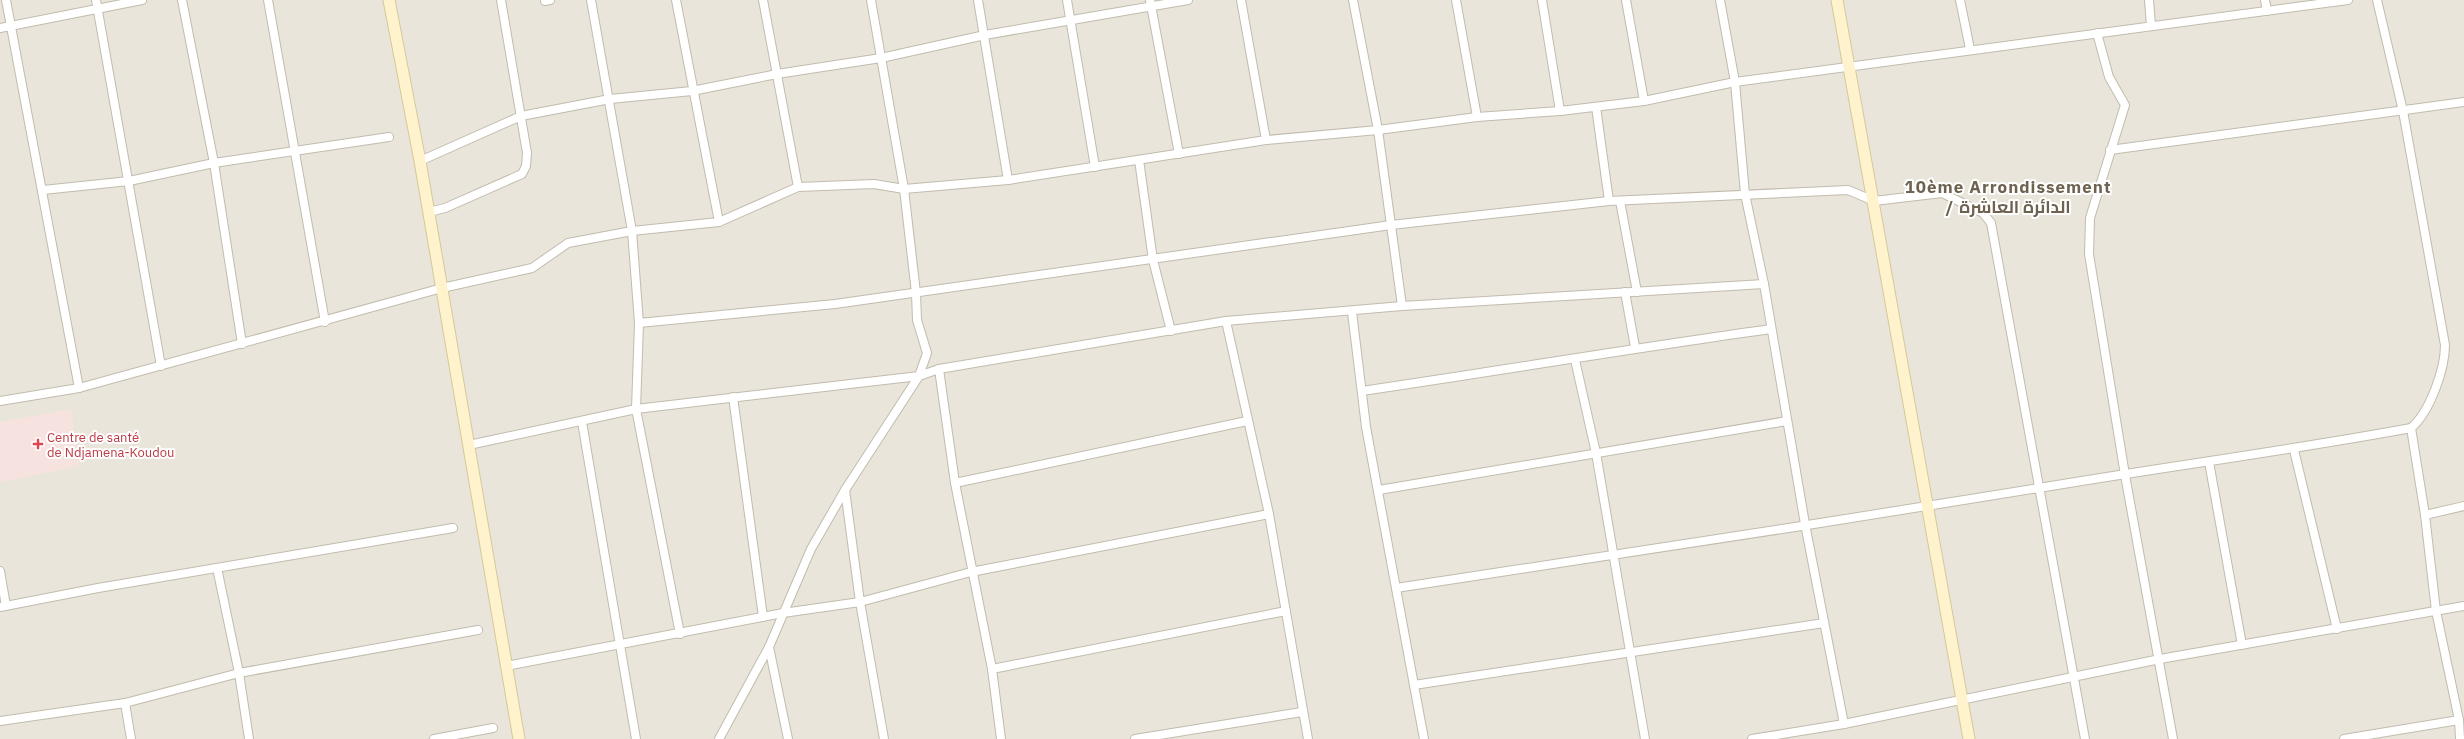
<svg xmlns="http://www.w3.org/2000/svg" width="2464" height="739" font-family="'IBM Plex Sans',Cairo,sans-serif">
	<rect width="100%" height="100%" fill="#f6f3ec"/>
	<!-- residential -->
	<rect fill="#eae5da" x="0" y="0" width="2464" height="739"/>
	<!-- medical -->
	<path fill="#f6e3e0" d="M71 409 79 466 0 482V422Z"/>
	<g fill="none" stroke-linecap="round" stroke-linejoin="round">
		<defs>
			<g id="street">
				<path d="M6 0 79 388"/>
				<path d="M96 0 161 366"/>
				<path d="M182 0 214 163 242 344"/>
				<path d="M268 0 325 322"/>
				<path d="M591 0 632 231 639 323 636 409 680 634"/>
				<path d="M676 0 719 222"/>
				<path d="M763 0 798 187"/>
				<path d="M978 0 1008 180"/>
				<path d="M1067 0 1095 167"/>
				<path d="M1150 0 1179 154"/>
				<path d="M1241 0 1266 140"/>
				<path d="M1353 0 1378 130 1402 306"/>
				<path d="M1456 0 1477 117"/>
				<path d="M1542 0 1560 111"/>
				<path d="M1626 0 1644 101"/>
				<path d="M1720 0 1735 82 1745 194 1764 284 1805 524 1844 724"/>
				<path d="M1960 0 1970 49"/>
				<path d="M2149 0 2151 26"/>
				<path d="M2265 0 2267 11"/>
				<path d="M545 1 550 0"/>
				<path d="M0 28 142 0"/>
				<path d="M2097 33 2109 77 2125 105 2090 218 2089 254 2125 475 2173 739"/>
				<path d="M1596 107 1609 201"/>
				<path d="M2110 150 2464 102"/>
				<path d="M1139 160 1153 260 1171 331"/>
				<path d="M420 161 521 116 610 99 692 91 777 74 881 58 985 35 1188 0"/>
				<path d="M43 190 129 181 214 163 389 137"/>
				<path d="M1620 201 1637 292"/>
				<path d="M429 212 445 208 522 174 526 166 527 153 501 0"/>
				<path d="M1625 292 1635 347"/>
				<path d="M1352 312 1366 427 1424 739"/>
				<path d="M1226 321 1269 514 1308 739"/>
				<path d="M639 323 835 304 1391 225 1609 201 1848 190 1874 201 1942 193 1983 213 1991 223 2085 739"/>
				<path d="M1575 360 1596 453 1645 739"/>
				<path d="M939 369 955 483 992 669 1001 739"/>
				<path d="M1362 391C1498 371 1634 348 1771 329"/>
				<path d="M733 397 763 617"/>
				<path d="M0 401 79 388 442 288 532 268 568 243 632 231 719 222 798 187 874 184 904 189 1008 180 1266 140 1378 130 1477 117 1560 111 1644 101 1735 82 2348 0"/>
				<path d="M582 422 636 739"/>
				<path d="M2411 428 2425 515 2436 611 2459 720 2460 739"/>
				<path d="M469 445 636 409 919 376 939 369 1226 321 1402 306 1764 284"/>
				<path d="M2294 450 2337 629"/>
				<path d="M2209 462 2242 645"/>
				<path d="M955 483 1247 421"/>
				<path d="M845 490 860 602 884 739"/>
				<path d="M1379 490 1787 421"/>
				<path d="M2425 515 2464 506"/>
				<path d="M217 568 239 673 249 739"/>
				<path d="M0 571 6 606"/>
				<path d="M1396 588C1610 556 1825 523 2039 488 2163 467 2287 451 2411 428 2430 412 2445 369 2445 345L2403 111 2377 0"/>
				<path d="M0 607 98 588 453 528"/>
				<path d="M769 647 788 739"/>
				<path d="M506 666 783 613 860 602 971 572 1269 514"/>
				<path d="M992 669 1286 611"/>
				<path d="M1414 685 1824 623"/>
				<path d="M125 703 131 739"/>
				<path d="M0 721 125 703 239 673 478 630"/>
				<path d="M434 739 493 728"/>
				<path d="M719 739 769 647 811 549 845 490 919 376 927 353 917 320 916 293 904 189 871 0"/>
				<path d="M1135 739 1302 712"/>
				<path d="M1752 739 1844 724 2160 659 2464 606"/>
				<path d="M2344 739 2459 720"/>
			</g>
			<g id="secondary">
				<path d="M389 0 420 161 519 739"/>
				<path d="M1837 0 1969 739"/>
			</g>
		</defs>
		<!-- street casing -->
		<use href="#street" stroke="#c2bbae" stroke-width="10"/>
		<!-- secondary casing -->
		<use href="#secondary" stroke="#d6c79b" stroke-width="13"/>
		<!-- street -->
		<use href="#street" stroke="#fff" stroke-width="8"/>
		<!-- secondary -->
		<use href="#secondary" stroke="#fff3cd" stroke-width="11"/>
	</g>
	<!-- markers -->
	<path fill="#e0444e" stroke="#fff" stroke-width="1.5" d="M36 438h4v4h4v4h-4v4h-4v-4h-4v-4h4z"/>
	<g text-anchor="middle" stroke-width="4" stroke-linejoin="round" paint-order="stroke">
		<!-- health labels -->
		<g font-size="13" fill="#be3a42" stroke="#fff" text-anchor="start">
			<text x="47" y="442">Centre de santé<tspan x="47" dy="15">de Ndjamena-Koudou</tspan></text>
		</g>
		<!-- district labels -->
		<g font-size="17" font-weight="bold" letter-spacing="1" fill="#6e6250" stroke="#fff">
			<text x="2008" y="193">10ème Arrondissement<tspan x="2008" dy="20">/ الدائرة العاشرة</tspan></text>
		</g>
	</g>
</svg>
